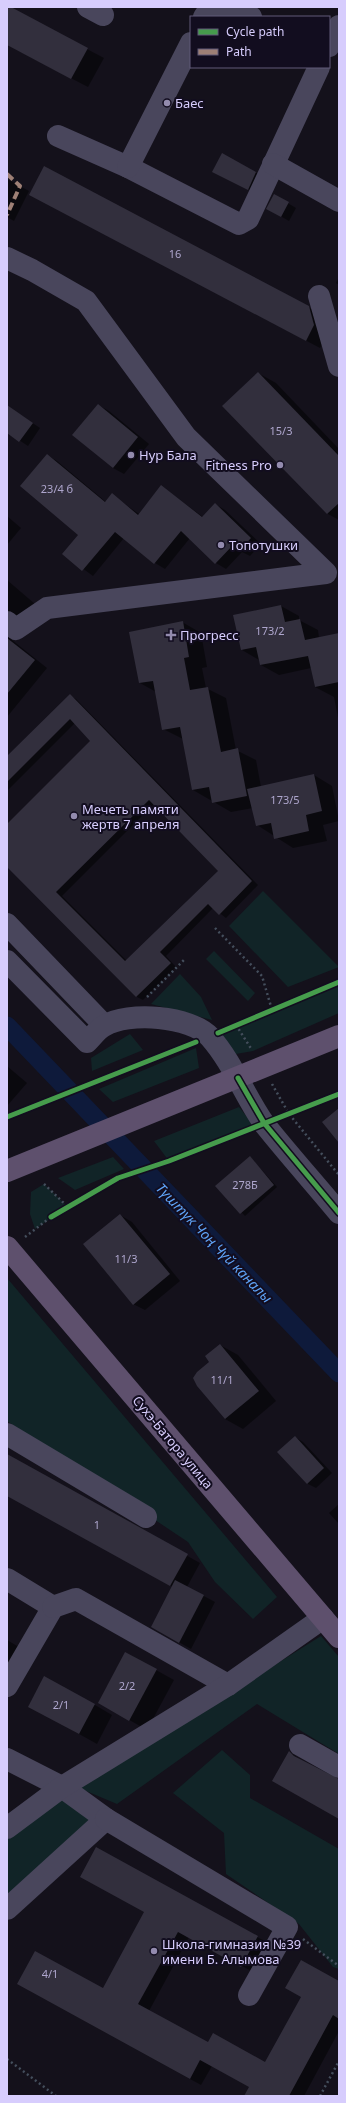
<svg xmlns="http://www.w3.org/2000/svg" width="346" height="2103" font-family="'Noto Sans',sans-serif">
	<rect width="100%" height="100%" fill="#14111b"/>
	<!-- green -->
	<g fill="#112427">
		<path d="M263 891 339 967 288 987 229 926Z"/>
		<path d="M214 951 255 993 248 1001 206 959Z"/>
		<path d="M180 974 201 997 212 1020 151 1004Z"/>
		<path d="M339 982V1013L253 1051 236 1054 218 1033Z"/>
		<path d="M130 1034 143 1050 92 1071 91 1058Z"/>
		<path d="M196 1048 199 1068 113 1102 99 1089Z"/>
		<path d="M239 1107 255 1127 169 1161 154 1141Z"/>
		<path d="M113 1157 124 1169 75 1190 58 1178Z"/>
		<path d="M44 1184 68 1207 35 1229 30 1214 31 1192Z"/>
		<path d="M7 1278 277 1597 253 1619 215 1582 188 1542 7 1421Z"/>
		<path d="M321 1636 339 1657V1754L257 1704 117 1804 79 1788Z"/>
		<path d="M222 1750 250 1775V1798L339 1849V1969L333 1967 299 1924 226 1874 224 1833 173 1793Z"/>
		<path d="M62 1799 91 1819 7 1896V1839Z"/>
	</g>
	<!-- shadow -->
	<g fill="#0007" fill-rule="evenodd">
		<path d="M7 7 104 58 88 87 7 45Z"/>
		<path d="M223 155 264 177 256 193 221 176Z"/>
		<path d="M7 179 29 191 14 221 7 217Z"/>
		<path d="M274 195 296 208 289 221 268 209Z"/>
		<path d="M44 202 308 307 322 315 328 333 320 348Z"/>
		<path d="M339 277V285L336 283Z"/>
		<path d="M258 373 276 383 339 449V520L328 514 224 406Z"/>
		<path d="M98 405 109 411 149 444 124 474 113 468Z"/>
		<path d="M10 408 40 428 28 446 7 432V412Z"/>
		<path d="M47 455 57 461 106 502 112 495 139 514 161 486 203 517 215 504 225 510 261 544 250 556 242 552 226 569 216 563 190 538 165 569 155 563 124 538 93 576 63 554 79 535Z"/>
		<path d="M7 516 21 528 7 545Z"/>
		<path d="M7 580 35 604 8 635 12 640 47 668 7 717Z"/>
		<path d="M281 606 299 616V620L318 630 319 638 339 634V723L334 697 315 687 311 668 279 675 261 665 259 660 242 650Z"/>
		<path d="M182 622 201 633 207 667 202 668 206 688 226 698 236 750 256 760 261 787 314 775 332 786 339 821 323 825 327 841 293 848 257 825 253 808 231 812 193 790 183 739 163 729 156 692 140 683Z"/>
		<path d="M70 696 76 699 258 885 226 918 213 908 166 956 176 967 143 1000 137 997 7 866V825L92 741 75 723 7 791V757ZM154 804 219 871 127 961 62 896Z"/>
		<path d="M7 1066 27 1083 7 1106Z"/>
		<path d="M250 1157 277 1187 245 1216 217 1186Z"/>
		<path d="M120 1215 132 1222 180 1281 145 1310 133 1304Z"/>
		<path d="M220 1345 238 1355 276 1401 243 1429 225 1419 211 1362Z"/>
		<path d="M295 1437 303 1442 332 1473 316 1488 308 1484 279 1452Z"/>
		<path d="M7 1455 200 1563 187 1587 215 1602 191 1649 152 1627 173 1587 7 1495Z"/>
		<path d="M339 1504V1524L329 1513Z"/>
		<path d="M7 1640 24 1650 7 1675Z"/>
		<path d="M156 1670 174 1680 147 1730 117 1713Z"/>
		<path d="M95 1705 112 1715 97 1744 47 1716Z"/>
		<path d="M289 1752 310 1766 339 1779V1818Z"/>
		<path d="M146 1912 257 1937 269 1943 253 1972 189 1937 149 2011 208 2044 266 2064 339 1982V2031L304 2096H246L250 2087 212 2066 201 2085 30 1991 103 1990Z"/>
	</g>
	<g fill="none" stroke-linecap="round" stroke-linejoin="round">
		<!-- canal -->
		<path stroke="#0e1a3b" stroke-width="19" d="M7 1026 339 1373"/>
	</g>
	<!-- building -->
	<g fill="#322f3d" fill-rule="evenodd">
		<path d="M7 7H11L88 48 71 79 7 45Z"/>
		<path d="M222 153 256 172 248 190 212 172Z"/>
		<path d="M44 166 309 306 314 325 306 341 29 195Z"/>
		<path d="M274 194 289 202 281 217 266 209Z"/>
		<path d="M258 372 339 456V503L327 514 222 406Z"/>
		<path d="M98 404 138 437 113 468 72 435Z"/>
		<path d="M7 405 33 423 19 442 7 433Z"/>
		<path d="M47 454 105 502 112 493 138 515 161 485 202 517 215 503 251 538 239 551 233 545 215 564 181 531 154 564 115 532 82 571 62 554 78 535 20 486Z"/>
		<path d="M281 605 285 622 300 619 305 640 339 633V682L315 687 308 656 260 665 256 647 241 650 233 615Z"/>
		<path d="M183 621 189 657 184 658 190 690 208 687 221 752 238 748 247 796 212 803 209 787 192 790 180 727 162 730 153 681 139 683 129 632Z"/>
		<path d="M7 638 35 660 7 694Z"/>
		<path d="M70 694 252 881 219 915 208 904 160 952 171 963 136 997 7 867V824L90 741 70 719 7 782V756ZM149 800 218 871 125 961 56 892Z"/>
		<path d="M314 774 322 811 306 815 309 831 274 839 271 823 256 826 247 789Z"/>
		<path d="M339 1108V1143L322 1122Z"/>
		<path d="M250 1156 274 1185 240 1214 215 1186Z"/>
		<path d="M120 1214 170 1274 133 1305 83 1244Z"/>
		<path d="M220 1344 259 1391 225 1419 197 1386 193 1378 197 1372 209 1362 205 1356Z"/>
		<path d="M295 1436 324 1468 307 1484 277 1452Z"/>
		<path d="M7 1454 188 1554 170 1586 7 1496Z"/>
		<path d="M175 1580 204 1595 179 1643 151 1627Z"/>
		<path d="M125 1652 157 1669 129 1721 98 1703Z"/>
		<path d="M44 1676 95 1704 79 1734 28 1707Z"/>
		<path d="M289 1751 294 1756 339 1779V1819L272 1781Z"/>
		<path d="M96 1847 258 1936 241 1967 178 1932 138 2004 208 2042 213 2033 265 2062 301 1997 285 1988 301 1960 339 1981V2019L333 2015 289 2096H244L249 2087 200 2060 190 2079 17 1984 35 1951 103 1988 144 1912 80 1877Z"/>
	</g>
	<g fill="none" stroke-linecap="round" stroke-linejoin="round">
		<!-- path -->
		<g stroke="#444e5c" stroke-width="2.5" stroke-dasharray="2 3" stroke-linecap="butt">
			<path d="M215 928 262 976 272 1010"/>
			<path d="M147 997 185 959"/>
			<path d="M236 1025 252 1050"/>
			<path d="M272 1084 289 1114 339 1175"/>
			<path d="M44 1184 68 1207"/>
			<path d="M25 1237 51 1217"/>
			<path d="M303 1939 339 1966"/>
			<path d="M7 2059 56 2096"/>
			<path d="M320 2096 339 2061"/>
		</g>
		<!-- minor -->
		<g stroke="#49465c" stroke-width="22">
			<path d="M88 7 103 15"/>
			<path d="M204 17 206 14 225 8 251 17"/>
			<path d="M329 46 339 26"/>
			<path d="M58 136 128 167 239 224 248 219 319 67"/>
			<path d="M273 164 339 201"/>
			<path d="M128 167 191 43"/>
			<path d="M7 258 32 270 86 301 186 437 326 573 47 608 16 629 7 622"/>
			<path d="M319 296 339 366"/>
			<path d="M7 924 104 1025"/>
			<path d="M7 961 87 1042C92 1037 98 1029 104 1026 128 1011 191 1016 210 1037 233 1063 245 1097 265 1125 289 1155 315 1184 339 1213"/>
			<path d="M7 1434 146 1517"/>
			<path d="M7 1579 53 1607 7 1686"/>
			<path d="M53 1607 76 1599 228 1685"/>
			<path d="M300 1745 339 1767"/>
			<path d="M7 1759 62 1787 106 1819 7 1909"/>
			<path d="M106 1819 287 1927 249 1995"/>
			<path d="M7 1828 62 1787 228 1685 323 1618"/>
		</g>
		<!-- major -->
		<g stroke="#5e506d" stroke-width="22">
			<path d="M7 1171 339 1036"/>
			<path d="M7 1247 339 1637"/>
		</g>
		<!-- quiet -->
		<path stroke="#9e8076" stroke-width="4" stroke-dasharray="8 4" stroke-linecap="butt" d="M7 174 20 186 7 215"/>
		<defs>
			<g id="cycleway">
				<path d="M218 1033 339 982"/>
				<path d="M238 1078 264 1123 339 1213"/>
				<path d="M7 1117 196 1042"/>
				<path d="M51 1217 118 1178 169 1161 339 1094"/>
			</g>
		</defs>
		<!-- cycleway casing -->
		<use href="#cycleway" stroke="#120d1f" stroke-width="8"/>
		<!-- cycleway -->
		<use href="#cycleway" stroke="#469c4c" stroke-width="5"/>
	</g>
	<!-- markers -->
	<g fill="#938bae" stroke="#120d1f" stroke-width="1.5">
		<circle cx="167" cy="103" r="4"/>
		<circle cx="131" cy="455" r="4"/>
		<circle cx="280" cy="465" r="4"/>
		<circle cx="221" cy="545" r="4"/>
		<path d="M169 629h4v4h4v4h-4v4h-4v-4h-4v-4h4z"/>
		<circle cx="74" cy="816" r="4"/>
		<circle cx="154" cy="1951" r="4"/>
	</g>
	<g text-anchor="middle" stroke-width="4" stroke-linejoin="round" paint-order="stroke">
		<!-- number labels -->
		<g font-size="11" fill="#aea6cd">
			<text x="175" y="258">16</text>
			<text x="281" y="435">15/3</text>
			<text x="57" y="493">23/4 б</text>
			<text x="270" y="635">173/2</text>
			<text x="285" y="804">173/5</text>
			<text x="245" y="1189">278Б</text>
			<text x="126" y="1263">11/3</text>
			<text x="222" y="1384">11/1</text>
			<text x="97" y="1529">1</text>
			<text x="127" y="1690">2/2</text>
			<text x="61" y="1709">2/1</text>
			<text x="50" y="1978">4/1</text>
		</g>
		<!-- poi labels -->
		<g font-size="13" fill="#d7cdfd" stroke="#120d1f" text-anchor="start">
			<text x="175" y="108">Баес</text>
			<text x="139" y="460">Нур Бала</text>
			<text x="272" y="470" text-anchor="end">Fitness Pro</text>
			<text x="229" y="550">Топотушки</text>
			<text x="180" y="640">Прогресс</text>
			<text x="82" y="814">Мечеть памяти<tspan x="82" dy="15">жертв 7 апреля</tspan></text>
			<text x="162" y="1949">Школа-гимназия №39<tspan x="162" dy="15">имени Б. Алымова</tspan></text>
		</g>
		<!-- street labels -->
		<g font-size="13" fill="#d7cdfd" stroke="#120d1f">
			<text transform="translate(173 1442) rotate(50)" y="5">Сухэ-Батора улица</text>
		</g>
		<!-- water labels -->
		<g font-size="14" font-style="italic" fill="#5fa4f9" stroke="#120d1f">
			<text transform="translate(214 1243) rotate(46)" y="5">Түштүк Чоң Чүй каналы</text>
		</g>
	</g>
	<!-- border -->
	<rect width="346" height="2103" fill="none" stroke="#d7cdfd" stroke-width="16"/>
	<!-- legend -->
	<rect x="190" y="16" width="140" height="52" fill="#120d1f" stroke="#615a78"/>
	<rect x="198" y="29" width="20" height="6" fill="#469c4c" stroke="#615a78"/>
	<text x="226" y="36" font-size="12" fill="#d7cdfd">Cycle path</text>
	<rect x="198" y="49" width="20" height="6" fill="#9e8076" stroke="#615a78"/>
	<text x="226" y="56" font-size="12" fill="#d7cdfd">Path</text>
</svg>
